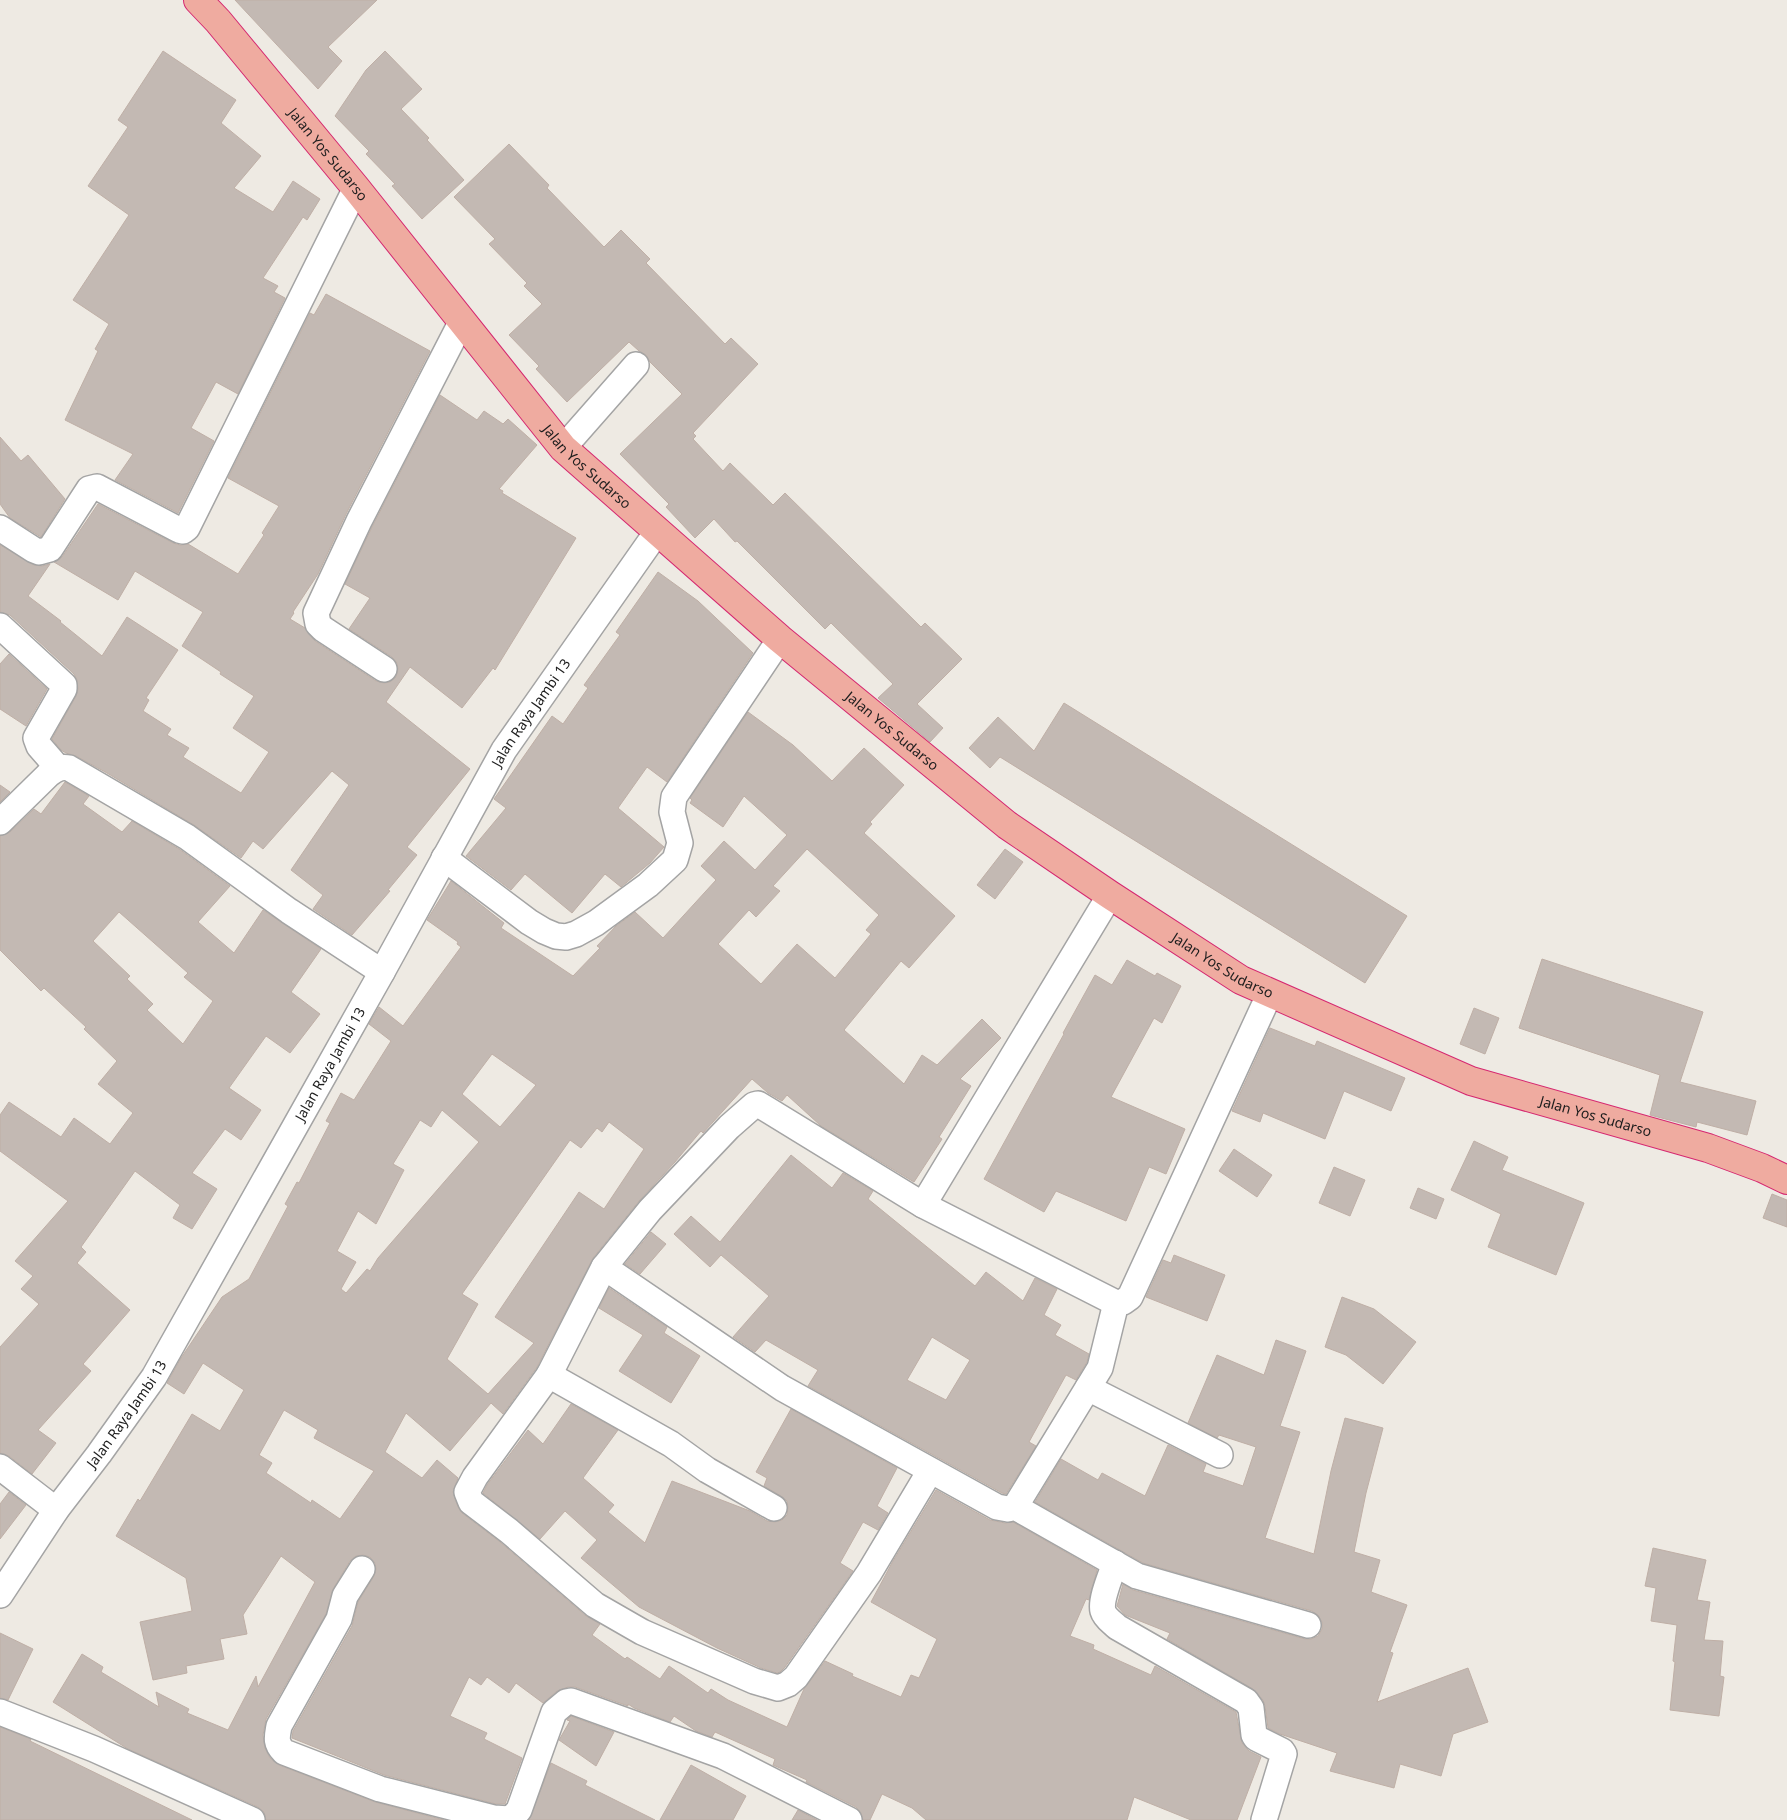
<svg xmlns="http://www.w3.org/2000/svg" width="1787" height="1820" font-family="'Noto Sans',sans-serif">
	<rect width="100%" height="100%" fill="#eeeae3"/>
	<!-- building -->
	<g fill="#c3b9b3" stroke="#bfafa6" fill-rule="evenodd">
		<path d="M235 0H377L328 47 342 61 318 89Z"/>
		<path d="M163 51 236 100 221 123 261 156 234 188 273 212 293 181 320 199 307 220 303 217 263 278 278 286 274 292 285 298 238 394 216 382 191 428 214 441 178 513 115 480 133 454 65 420 98 351 95 349 109 324 73 300 129 215 88 186 128 127 118 120Z"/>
		<path d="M385 51 422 89 401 109 429 138 427 140 464 180 422 219 392 186 395 184 366 154 369 151 335 116 366 70Z"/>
		<path d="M509 144 549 185 547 188 604 247 621 230 650 259 646 263 725 344 731 338 758 364 693 433 696 436 693 439 723 471 730 463 773 505 785 493 921 627 925 623 962 659 917 704 943 728 930 742 878 698 893 684 831 623 825 629 737 541 735 542 714 519 695 538 666 507 669 504 620 454 682 394 650 362 646 355 639 351 629 342 567 402 536 369 539 366 509 335 542 304 524 286 527 283 489 244 495 239 454 197Z"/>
		<path d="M326 294 430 351 346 514 318 574 293 612 294 613 290 619 305 628 315 641 376 681 384 683 390 682 396 677 398 669 397 663 392 657 349 629 370 598 345 584 372 527 440 395 477 420 484 411 503 424 508 419 537 445 499 489 503 491 502 493 576 538 495 670 493 668 462 708 410 667 386 702 470 769 407 847 417 855 388 890 390 891 352 935 313 909 323 895 291 870 349 785 332 771 263 849 253 841 241 858 194 825 107 773 76 756 66 753 61 750 52 739 76 696 78 689 77 680 74 674 10 615 0 612V545L34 565 42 566 50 564 28 596 61 621 60 622 102 656 127 617 178 650 146 698 149 700 143 711 171 729 167 735 189 748 183 757 241 793 269 752 233 728 254 696 220 674 221 672 182 646 203 612 135 571 118 600 54 562 62 557 98 504 173 543 180 545 188 544 238 574 264 535 262 533 279 506 228 478 310 313 314 315Z"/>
		<path d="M0 437 21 461 28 455 65 499 41 537 10 518 0 504Z"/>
		<path d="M658 572 698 601 753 653 667 782 647 767 618 808 664 847 650 863 621 887 605 874 572 913 525 874 511 890 466 856 506 808 494 799 552 716 563 724 588 688 584 685 620 635 616 632Z"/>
		<path d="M9 654 47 689 26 726 0 709V664Z"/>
		<path d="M1064 703 1407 916 1365 983 1000 757 990 768 969 748 998 717 1034 751Z"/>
		<path d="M748 712 793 745 832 781 864 748 904 785 870 822 872 824 864 833 955 916 909 968 901 961 844 1030 904 1084 922 1055 937 1065 982 1019 1001 1038 960 1079 971 1086 939 1137 942 1139 914 1182 821 1126 787 1095 782 1101 768 1093 752 1079 703 1133 701 1131 675 1162 639 1201 593 1258 537 1367 503 1414 491 1403 450 1451 406 1413 385 1452 422 1478 437 1460 458 1478 453 1492 458 1507 462 1513 500 1542 586 1616 600 1624 592 1635 625 1659 627 1657 660 1679 669 1666 708 1693 711 1689 728 1700 787 1727 804 1689 825 1661 853 1674 852 1676 901 1697 911 1675 919 1678 937 1639 871 1602 893 1561 936 1490 990 1520 1005 1523 1013 1522 1097 1570 1089 1600 1086 1599 1070 1636 1094 1645 1093 1649 1151 1675 1155 1666 1236 1712 1242 1743 1249 1751 1261 1757 1237 1820H1191L1134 1797 1127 1820H926L912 1808 882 1794 870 1820H863L861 1813 856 1807 806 1782 807 1780 773 1765 775 1759 715 1732 712 1737 696 1731 674 1716 670 1722 634 1708 628 1704V1706L575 1687H568L557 1691 543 1703 516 1683 509 1693 487 1677 481 1685 469 1677 450 1716 487 1733 484 1739 522 1758 505 1804H496L384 1775 292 1738 293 1731 352 1626 358 1602 374 1576 376 1569 375 1563 370 1557 363 1555 356 1556 350 1561 333 1589 326 1614 266 1719 263 1735 265 1748 270 1758 279 1765 375 1802 444 1820H266L264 1812 258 1807 128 1749 53 1702 82 1654 103 1667 101 1672 159 1707 156 1692 189 1709 187 1713 228 1730 256 1676 258 1687 315 1582 281 1556 243 1615 247 1634 220 1639 224 1659 186 1666 187 1673 153 1680 140 1622 192 1611 186 1578 116 1536 138 1499 140 1501 192 1414 220 1431 244 1390 203 1363 184 1394 167 1383 181 1358 222 1297 249 1279 288 1206 285 1204 297 1182 299 1183 330 1123 326 1121 341 1093 354 1100 391 1041 369 1024 379 1007 403 1026 461 947 457 944 458 942 427 920 451 881 504 923 501 928 573 976 600 948 597 946 616 926 635 912 663 938 716 880 701 866 724 841 755 870 787 835 744 796 723 827 690 803 692 800 690 798ZM807 849 879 915 866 930 871 934 835 978 797 944 761 984 718 944 749 910 756 917 780 891 773 886ZM492 1054 536 1085 500 1127 462 1094ZM442 1110 479 1142 378 1258 370 1271 367 1269 346 1293 341 1289 356 1262 337 1251 358 1211 376 1224 404 1170 393 1164 420 1120 431 1127ZM609 1122 644 1149 604 1209 579 1192 495 1317 534 1343 488 1394 447 1359 478 1304 462 1294 570 1140 581 1148 597 1128 602 1132ZM284 1410 318 1430 314 1438 374 1471 340 1519 312 1500 311 1503 266 1473 272 1463 259 1455Z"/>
		<path d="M65 782 89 796 83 804 122 832 132 821 179 849 230 886 198 922 234 953 263 910 321 949 291 992 320 1014 290 1053 266 1036 229 1088 261 1110 241 1140 225 1129 192 1173 217 1189 192 1229 173 1218 180 1205 135 1171 81 1247 86 1252 77 1263 130 1310 83 1364 91 1371 38 1430 56 1443 32 1474 9 1456 0 1453V1347L39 1304 21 1289 33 1276 15 1261 68 1201 0 1151V1115L9 1102 61 1137 74 1118 110 1144 133 1113 98 1084 117 1061 84 1029 86 1027 44 988 41 991 0 950V836L10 832 34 809 41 814ZM119 912 188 973 184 977 213 1001 183 1044 147 1010 153 1004 127 979 130 976 93 941Z"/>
		<path d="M0 785 10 792 0 802Z"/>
		<path d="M1005 849 1023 862 995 899 977 885Z"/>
		<path d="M1542 959 1703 1012 1680 1082 1756 1101 1747 1135 1697 1122 1696 1127 1650 1115 1660 1075 1519 1028Z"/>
		<path d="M1127 960 1155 976 1157 973 1181 986 1162 1023 1154 1018 1111 1097 1185 1129 1166 1174 1149 1167 1126 1221 1056 1191 1044 1212 984 1179 1064 1034 1063 1033 1095 975 1112 985Z"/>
		<path d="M1474 1008 1499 1018 1485 1054 1460 1044Z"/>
		<path d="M1270 1028 1315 1046 1317 1041 1405 1078 1391 1111 1344 1091 1325 1139 1263 1113 1260 1122 1232 1111Z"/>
		<path d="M1474 1141 1508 1157 1502 1170 1584 1203 1556 1275 1488 1247 1501 1214 1451 1190Z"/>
		<path d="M1234 1149 1272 1175 1257 1197 1219 1171Z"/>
		<path d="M791 1155 832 1188 843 1173 873 1191 868 1199 975 1286 986 1272 1023 1301 1035 1278 1057 1289 1044 1315 1061 1325 1055 1335 1089 1354 1087 1362 1076 1380 1066 1375 1029 1442 1036 1446 1006 1494 1002 1493 808 1386 818 1370 766 1340 755 1352 733 1337 769 1296 721 1255 710 1267 674 1234 691 1216 720 1242ZM932 1337 970 1360 946 1400 907 1380Z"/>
		<path d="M1334 1167 1365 1180 1350 1216 1319 1203Z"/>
		<path d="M1418 1188 1444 1199 1436 1219 1410 1208Z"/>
		<path d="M1772 1194 1787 1200V1227L1763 1218Z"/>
		<path d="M651 1232 666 1244 640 1274 625 1264Z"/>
		<path d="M1174 1255 1225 1275 1207 1321 1146 1297 1163 1260 1171 1263Z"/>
		<path d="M609 1288 667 1327 664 1333 700 1356 671 1403 619 1371 643 1335 599 1308Z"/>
		<path d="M1342 1297 1374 1309 1416 1342 1383 1384 1346 1355 1325 1347Z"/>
		<path d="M1276 1340 1306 1351 1280 1426 1300 1432 1265 1538 1314 1554 1331 1471 1345 1418 1383 1428 1366 1493 1354 1552 1380 1560 1371 1592 1407 1605 1390 1652 1393 1653 1377 1702 1468 1668 1488 1722 1453 1734 1441 1776 1400 1764 1394 1788 1330 1771 1337 1753 1280 1734 1268 1728 1265 1706 1263 1700 1253 1689 1167 1639 1170 1633 1125 1615 1117 1606 1123 1584 1133 1590 1305 1639H1311L1318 1636 1322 1629V1622L1318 1615 1312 1611 1143 1563 1035 1502 1061 1459 1098 1480 1102 1473 1145 1496 1168 1445 1206 1464 1203 1472 1243 1486 1256 1447 1219 1435 1217 1438 1188 1423 1217 1355 1264 1375Z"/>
		<path d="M571 1404 618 1430 583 1478 614 1505 608 1512 645 1543 672 1481 750 1511 767 1521 775 1522 782 1520 787 1515 788 1507 787 1501 781 1496 764 1486 767 1478 756 1472 791 1409 897 1468 877 1506 888 1513 878 1530 863 1522 840 1563 853 1571 785 1667 780 1672 777 1673 761 1668 717 1648 639 1607 581 1558 597 1540 565 1511 540 1539 483 1493 487 1485 528 1430 543 1444Z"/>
		<path d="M9 1492 26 1505 0 1539V1504Z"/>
		<path d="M1653 1548 1706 1560 1697 1600 1710 1602 1704 1640 1723 1641 1720 1676 1724 1677 1719 1716 1670 1710 1675 1662 1673 1661 1677 1625 1651 1621 1656 1588 1645 1586Z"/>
		<path d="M0 1633 33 1649 8 1700 0 1698Z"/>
		<path d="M571 1716 614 1732 596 1766 559 1740 570 1721 567 1720Z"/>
		<path d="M0 1727 31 1739 30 1741 192 1820H0Z"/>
		<path d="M551 1763 587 1781 585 1785 655 1820H529Z"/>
		<path d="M691 1765 746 1796 733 1820H660Z"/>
		<path d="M798 1810 817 1820H792Z"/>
	</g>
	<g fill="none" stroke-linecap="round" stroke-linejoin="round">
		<defs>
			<g id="minor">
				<path d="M563 448 636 365"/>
				<path d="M0 528 34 550 39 552 50 549 89 489 97 487 179 530 183 531 187 528 356 188"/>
				<path d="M0 626 64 685V689L36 738 39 746 58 768"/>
				<path d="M384 669 323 629 318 624 316 613 359 521 462 321"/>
				<path d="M0 822 49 774C56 769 61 766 69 768L187 837 289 911 382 972"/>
				<path d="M444 858 529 922 544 931 556 936 566 937 576 934 596 923 648 885 675 860 680 843 672 812 674 797 780 639"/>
				<path d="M923 1205 1110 895"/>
				<path d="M604 1267 782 1388 997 1507 1008 1509 1015 1507 1137 1576 1308 1625"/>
				<path d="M549 1375 671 1444 707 1470 774 1508"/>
				<path d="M1088 1388 1220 1455"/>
				<path d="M0 1467 56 1510"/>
				<path d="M930 1471 869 1573 796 1677 788 1684 778 1688 754 1681 642 1632 595 1605 509 1531 471 1502 467 1492 475 1477 549 1375 604 1267 650 1210 729 1127 754 1105 758 1104 768 1110 923 1205 1116 1303 1123 1302 1130 1297 1270 993"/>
				<path d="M1015 1507 1100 1368 1116 1303"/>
				<path d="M1115 1563C1111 1575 1100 1600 1103 1611 1105 1618 1112 1622 1117 1627L1246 1701 1251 1708 1254 1735 1256 1738 1282 1751 1284 1754 1264 1820"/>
				<path d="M362 1569 345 1596 339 1619 279 1726C277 1737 275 1743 284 1752L380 1789 494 1818 511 1819 519 1810 554 1712 566 1702 571 1701 723 1756 849 1820"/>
				<path id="s1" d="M0 1595 56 1510 99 1454 154 1377 382 972 504 750 657 532"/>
				<path d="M0 1712 94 1749 252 1820"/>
			</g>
			<g id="trunk">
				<path id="s2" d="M198 0 218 21 356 188 563 448 780 639 1007 825 1110 895 1241 980 1471 1081 1708 1148 1762 1168 1787 1180"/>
			</g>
		</defs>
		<!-- minor casing -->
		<use href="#minor" stroke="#a4a4a4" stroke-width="28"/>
		<!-- trunk casing -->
		<use href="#trunk" stroke="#d52770" stroke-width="30"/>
		<!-- minor -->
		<use href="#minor" stroke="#fff" stroke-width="25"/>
		<!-- trunk -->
		<use href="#trunk" stroke="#efaba0" stroke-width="28"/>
	</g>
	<g text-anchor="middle" stroke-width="4" stroke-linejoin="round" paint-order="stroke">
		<!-- street labels -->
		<g font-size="14" fill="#1d1d1d" stroke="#fff">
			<text dy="5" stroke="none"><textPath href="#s2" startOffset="202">Jalan Yos Sudarso</textPath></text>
			<text dy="5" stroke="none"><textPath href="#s2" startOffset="608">Jalan Yos Sudarso</textPath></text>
			<text dy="5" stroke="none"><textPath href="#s1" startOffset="1031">Jalan Raya Jambi 13</textPath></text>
			<text dy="5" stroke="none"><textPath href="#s2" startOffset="1012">Jalan Yos Sudarso</textPath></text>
			<text dy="5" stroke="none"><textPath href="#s2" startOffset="1418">Jalan Yos Sudarso</textPath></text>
			<text dy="5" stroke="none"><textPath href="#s1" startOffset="626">Jalan Raya Jambi 13</textPath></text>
			<text dy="5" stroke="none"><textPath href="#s2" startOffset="1822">Jalan Yos Sudarso</textPath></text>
			<text dy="5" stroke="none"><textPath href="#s1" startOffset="221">Jalan Raya Jambi 13</textPath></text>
		</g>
	</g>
</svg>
